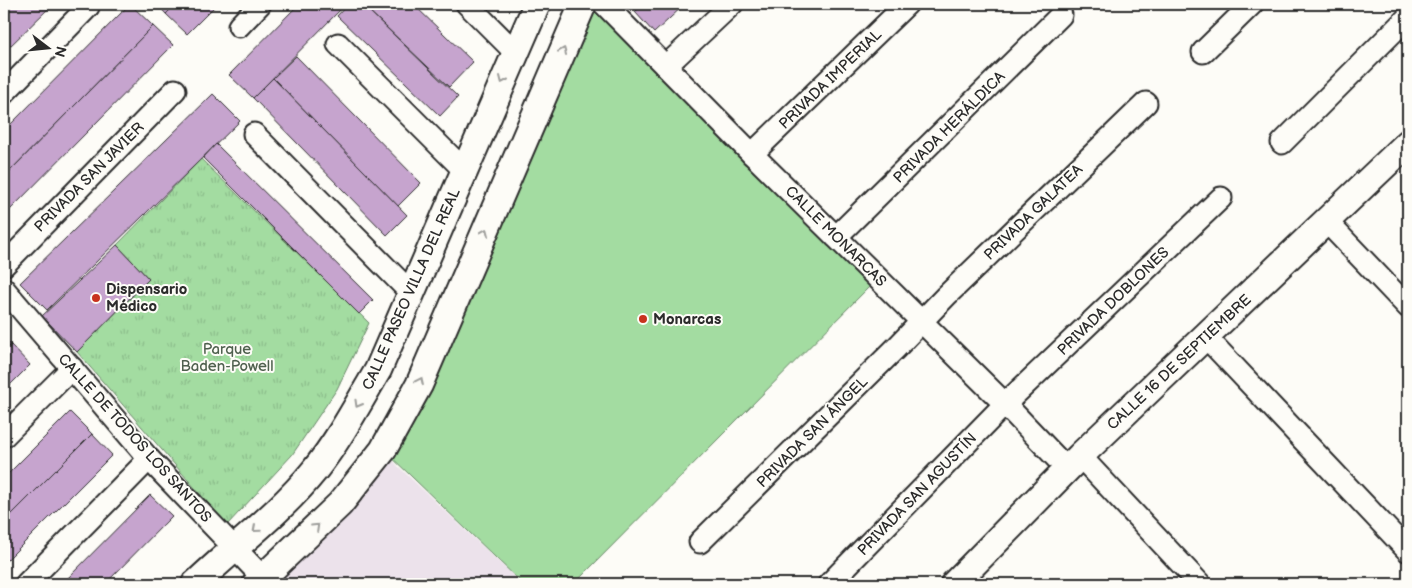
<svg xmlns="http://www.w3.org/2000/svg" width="1412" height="588" font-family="'Balsamiq Sans',sans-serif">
	<defs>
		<pattern id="grass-tufts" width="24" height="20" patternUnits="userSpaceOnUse" patternTransform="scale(1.25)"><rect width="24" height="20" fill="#a3dca1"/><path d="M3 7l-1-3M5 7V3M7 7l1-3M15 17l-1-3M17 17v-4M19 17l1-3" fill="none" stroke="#8cbd8b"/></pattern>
	</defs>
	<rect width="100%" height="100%" fill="#fdfcf7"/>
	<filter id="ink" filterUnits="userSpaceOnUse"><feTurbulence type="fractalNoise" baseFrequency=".02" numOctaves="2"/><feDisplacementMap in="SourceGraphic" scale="10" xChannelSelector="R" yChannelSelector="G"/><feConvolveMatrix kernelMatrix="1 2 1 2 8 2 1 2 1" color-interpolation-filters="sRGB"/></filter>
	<g filter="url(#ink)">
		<!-- built -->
		<path fill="#ece2eb" d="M384 450 398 466 522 584H301L268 571Z"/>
		<!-- grass -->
		<path fill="url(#grass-tufts)" stroke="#678466" d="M201 159 369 323 337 389 292 455 227 525 77 352 149 279 117 245Z"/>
		<!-- pitch -->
		<path fill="#a3dca1" stroke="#678466" d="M590 4 878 278 574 584H523L384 450Z"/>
		<!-- building -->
		<g fill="#c6a4ce" stroke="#2b2b2b">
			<path d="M10 4H53L4 52V10Z"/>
			<path d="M130 4 153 26 4 177V131Z"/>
			<path d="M157 4H176L166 14Z"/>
			<path d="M176 4H217L187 34 166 14Z"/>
			<path d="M299 4H346L253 98 229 75Z"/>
			<path d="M348 4H362L458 97 440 116 337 16Z"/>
			<path d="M362 4H413L473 62 449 87Z"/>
			<path d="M643 4H685L654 33 635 12Z"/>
			<path d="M153 26 173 45 4 216V177Z"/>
			<path d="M296 56 421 183 398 206 273 78Z"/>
			<path d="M273 78 407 215 387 235 253 98Z"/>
			<path d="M213 94 240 121 47 310 20 283Z"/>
			<path d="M216 144 373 300 359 314 203 158Z"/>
			<path d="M117 245 149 279 77 352 42 316Z"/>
			<path d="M4 338 11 345 4 352Z"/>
			<path d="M11 345 30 365 4 391V352Z"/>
			<path d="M70 412 92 434 4 522V478Z"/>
			<path d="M92 434 112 455 4 563V522Z"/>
			<path d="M150 495 172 516 105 584H62Z"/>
		</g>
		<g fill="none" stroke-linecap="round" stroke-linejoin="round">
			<defs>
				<g id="minor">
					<path d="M467 4 515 52"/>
					<path d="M604 4 752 154 1005 404 1067 469"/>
					<path d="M239 26 260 4"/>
					<path d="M338 44 463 169"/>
					<path d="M1203 52 1252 4"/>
					<path d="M666 66 732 4"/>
					<path d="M4 93 88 7"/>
					<path d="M254 134 410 292"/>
					<path d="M1282 143 1408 17"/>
					<path d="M752 154 907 4"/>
					<path d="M1327 222 1408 307"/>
					<path d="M836 237 1061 15"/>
					<path d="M4 265 175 90"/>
					<path d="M4 289 149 459 269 584"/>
					<path d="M1206 337 1408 551"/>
					<path d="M4 436 72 368"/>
					<path d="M1080 456 1200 584"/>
					<path d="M700 542 896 348 946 296 1146 103"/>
					<path d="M26 584 149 459"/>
					<path d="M829 584 1005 404 1221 198"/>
				</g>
				<g id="tertiary">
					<path d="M195 584C234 547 280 513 314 471 339 440 358 404 378 370L537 4"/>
					<path d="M256 584 340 504 383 450 419 385 583 4"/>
					<path d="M954 584 1080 456 1408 143"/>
				</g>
			</defs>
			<!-- minor casing -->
			<use href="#minor" stroke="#2b2b2b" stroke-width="25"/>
			<!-- tertiary casing -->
			<use href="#tertiary" stroke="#2b2b2b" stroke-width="30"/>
			<!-- minor -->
			<use href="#minor" stroke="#fdfcf7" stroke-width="21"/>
			<!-- tertiary -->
			<use href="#tertiary" stroke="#fdfcf7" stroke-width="26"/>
		</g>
		<!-- one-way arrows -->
		<defs><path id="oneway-chevron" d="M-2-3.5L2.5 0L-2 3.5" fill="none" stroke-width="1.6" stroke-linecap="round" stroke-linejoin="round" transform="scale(1.25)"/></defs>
		<g stroke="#9e9e9b">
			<use href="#oneway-chevron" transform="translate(563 51) rotate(-67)"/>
			<use href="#oneway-chevron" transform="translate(503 80) rotate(114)"/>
			<use href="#oneway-chevron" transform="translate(485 232) rotate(-67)"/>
			<use href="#oneway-chevron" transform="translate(420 381) rotate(-65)"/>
			<use href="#oneway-chevron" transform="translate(358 404) rotate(120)"/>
			<use href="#oneway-chevron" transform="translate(316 527) rotate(-44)"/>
			<use href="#oneway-chevron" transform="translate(256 529) rotate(139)"/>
		</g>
	</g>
	<!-- markers -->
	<g fill="#c8321e" stroke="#fdfcf7" stroke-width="2">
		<circle cx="96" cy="298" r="5"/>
		<circle cx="643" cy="319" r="5"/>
	</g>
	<g text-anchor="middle" stroke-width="4" stroke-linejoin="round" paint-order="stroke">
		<!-- street labels -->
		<g font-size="15" fill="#2b2b2b" stroke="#fdfcf7">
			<text transform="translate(830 79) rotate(-44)" y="5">PRIVADA IMPERIAL</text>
			<text transform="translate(949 127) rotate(-45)" y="5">PRIVADA HERÁLDICA</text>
			<text transform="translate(89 177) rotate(-45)" y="5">PRIVADA SAN JAVIER</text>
			<text transform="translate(1033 212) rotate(-44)" y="5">PRIVADA GALATEA</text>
			<text transform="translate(836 236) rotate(45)" y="5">CALLE MONARCAS</text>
			<text transform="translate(411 289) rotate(-66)" y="5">CALLE PASEO VILLA DEL REAL</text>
			<text transform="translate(1113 301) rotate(-44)" y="5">PRIVADA DOBLONES</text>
			<text transform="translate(1179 362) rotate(-43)" y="5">CALLE 16 DE SEPTIEMBRE</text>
			<text transform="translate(812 432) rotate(-45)" y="5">PRIVADA SAN ÁNGEL</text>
			<text transform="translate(135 438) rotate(48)" y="5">CALLE DE TODOS LOS SANTOS</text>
			<text transform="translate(917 494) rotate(-46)" y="5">PRIVADA SAN AGUSTÍN</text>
		</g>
		<!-- poi labels -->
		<g font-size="15" font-weight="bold" fill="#2b2b2b" stroke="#fdfcf7" text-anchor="start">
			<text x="106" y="294">Dispensario<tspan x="106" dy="17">Médico</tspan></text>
			<text x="653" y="324">Monarcas</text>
		</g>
		<!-- park labels -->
		<g font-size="15" fill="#4f604e" stroke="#fdfcf7">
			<text x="227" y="354">Parque<tspan x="227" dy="17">Baden-Powell</tspan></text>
		</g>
	</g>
	<!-- margin -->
	<rect width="1412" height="588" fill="none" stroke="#fdfcf7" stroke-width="20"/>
	<rect x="10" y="10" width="1392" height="568" fill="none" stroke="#2b2b2b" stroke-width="2" filter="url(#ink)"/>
	<!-- north arrow -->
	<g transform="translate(48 48) rotate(106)" stroke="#fdfcf7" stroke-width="4" paint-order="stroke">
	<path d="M0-4L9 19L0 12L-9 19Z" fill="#2b2b2b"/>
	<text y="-8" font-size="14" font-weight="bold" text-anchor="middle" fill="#2b2b2b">N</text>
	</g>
</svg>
